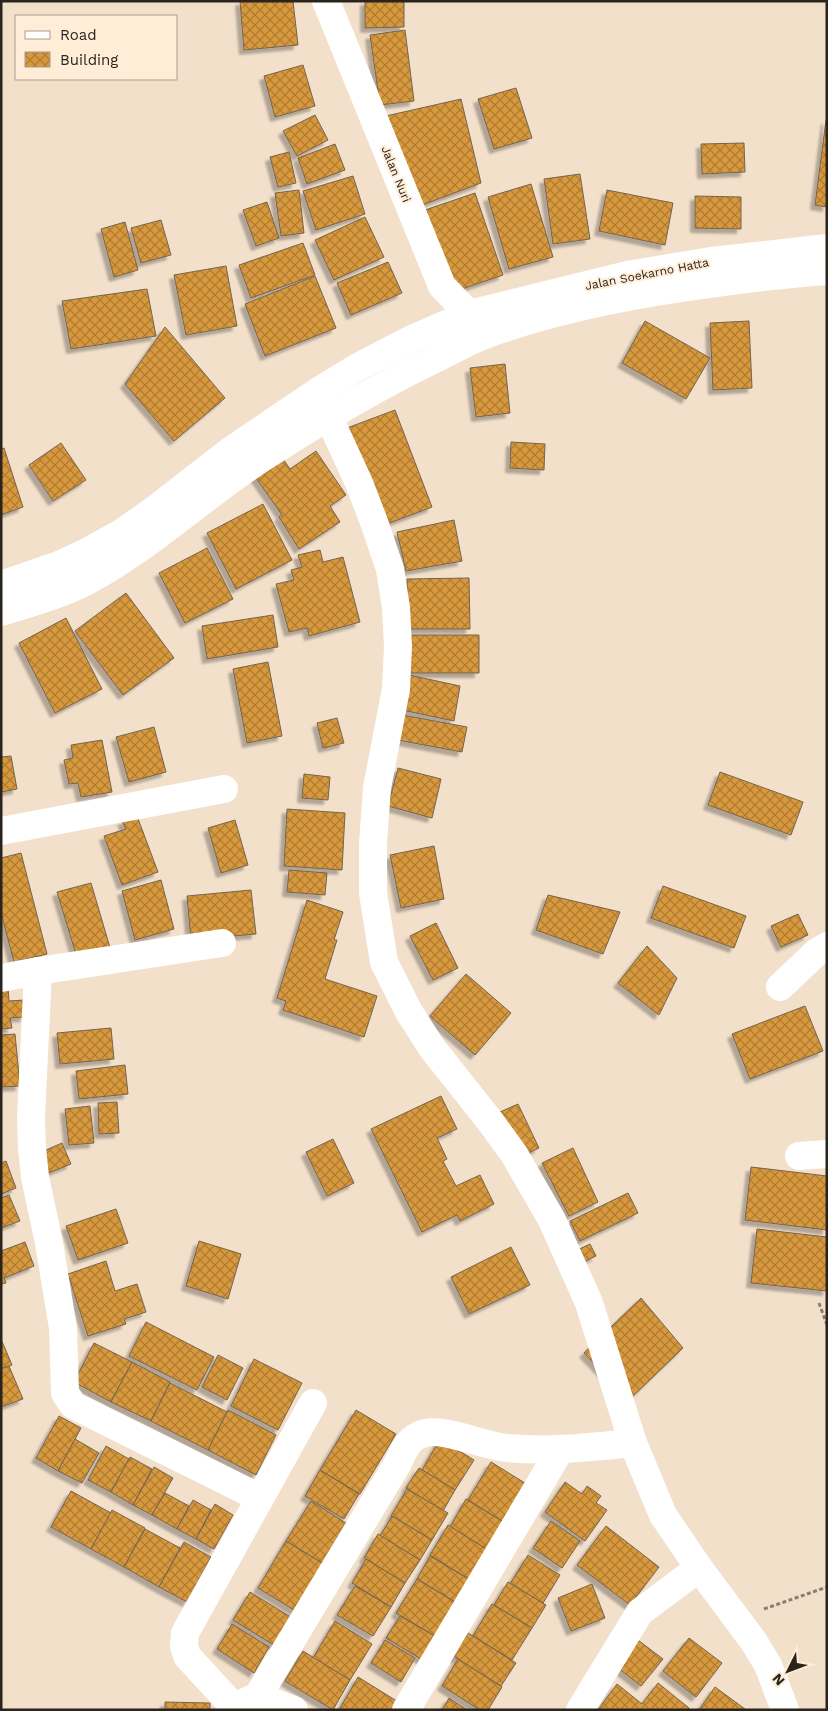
<svg xmlns="http://www.w3.org/2000/svg" width="828" height="1711" font-family="'Work Sans',sans-serif">
	<defs>
		<pattern id="building-cross-hatch" width="8" height="8" patternUnits="userSpaceOnUse" patternTransform="scale(1.25)"><rect width="8" height="8" fill="#d8983d"/><path d="M0 0l8 8M0 8l8-8" fill="none" stroke="#af7c32"/></pattern>
		<filter id="shadow"><feDropShadow dx="-4.5" dy="4.5" stdDeviation="1" flood-color="#0004"/></filter>
	</defs>
	<rect width="100%" height="100%" fill="#f2e0cb"/>
	<!-- building -->
	<g fill="url(#building-cross-hatch)" stroke="#736451" filter="url(#shadow)">
		<path d="M240 1H293L298 45 244 50Z"/>
		<path d="M365 1H404V27L365 28Z"/>
		<path d="M405 30 414 101 380 105 370 35Z"/>
		<path d="M303 65 315 106 275 117 264 76Z"/>
		<path d="M516 88 532 138 494 149 478 99Z"/>
		<path d="M461 99 481 183 422 205 386 116Z"/>
		<path d="M315 115 328 140 297 156 283 131Z"/>
		<path d="M826 120H827V207L815 205Z"/>
		<path d="M744 143 745 172 702 174 701 144Z"/>
		<path d="M335 144 345 170 307 184 298 158Z"/>
		<path d="M289 152 296 183 278 187 270 157Z"/>
		<path d="M580 174 590 239 553 244 544 179Z"/>
		<path d="M353 176 365 214 316 230 303 191Z"/>
		<path d="M531 184 553 257 509 269 488 197Z"/>
		<path d="M299 190 304 233 281 236 275 193Z"/>
		<path d="M607 190 673 203 665 245 599 231Z"/>
		<path d="M475 193 503 275 453 292 425 210Z"/>
		<path d="M695 196 741 197V229L695 228Z"/>
		<path d="M267 202 279 238 256 246 243 210Z"/>
		<path d="M365 217 384 257 334 280 315 240Z"/>
		<path d="M161 220 171 255 141 263 131 228Z"/>
		<path d="M125 222 138 270 114 277 101 229Z"/>
		<path d="M303 243 315 275 251 298 239 265Z"/>
		<path d="M388 262 402 293 351 315 337 283Z"/>
		<path d="M226 266 237 326 186 335 174 275Z"/>
		<path d="M315 276 336 328 265 356 245 304Z"/>
		<path d="M147 289 156 336 71 349 62 301Z"/>
		<path d="M645 321 710 358 686 399 622 363Z"/>
		<path d="M749 321 752 388 713 390 710 323Z"/>
		<path d="M165 327 225 398 174 441 125 384Z"/>
		<path d="M505 364 510 413 476 417 470 368Z"/>
		<path d="M395 410 432 507 384 525 347 428Z"/>
		<path d="M511 442 545 444 544 470 510 468Z"/>
		<path d="M61 443 86 480 53 501 29 465Z"/>
		<path d="M4 448 23 507 1 515V449Z"/>
		<path d="M316 451 346 495 330 506 340 522 299 549 279 517 282 515 254 475 281 456 290 469Z"/>
		<path d="M263 504 292 560 236 589 207 533Z"/>
		<path d="M454 520 462 561 406 571 397 532Z"/>
		<path d="M207 548 233 599 185 623 159 573Z"/>
		<path d="M320 550 323 562 343 557 360 622 309 636 307 628 289 632 276 584 294 580 291 570 302 567 298 555Z"/>
		<path d="M469 578 470 629H408L407 579Z"/>
		<path d="M126 593 174 658 123 695 75 631Z"/>
		<path d="M273 615 278 647 207 659 202 626Z"/>
		<path d="M66 618 102 689 55 713 19 643Z"/>
		<path d="M405 635H479V673H406Z"/>
		<path d="M268 662 282 736 247 743 233 669Z"/>
		<path d="M409 675 460 686 454 721 402 710Z"/>
		<path d="M397 714 467 727 462 752 392 739Z"/>
		<path d="M337 718 344 743 323 748 317 723Z"/>
		<path d="M154 727 166 772 129 782 116 737Z"/>
		<path d="M102 740 112 792 81 797 78 783 69 784 64 760 73 758 71 745Z"/>
		<path d="M11 756 17 789 1 792V757Z"/>
		<path d="M398 768 441 779 432 818 388 806Z"/>
		<path d="M720 772 803 802 791 835 708 805Z"/>
		<path d="M304 774 330 777 328 800 302 798Z"/>
		<path d="M287 809 345 813 342 870 284 866Z"/>
		<path d="M137 816 158 872 122 885 104 836 126 829 122 821Z"/>
		<path d="M235 820 248 865 221 873 208 828Z"/>
		<path d="M434 846 444 899 401 908 390 855Z"/>
		<path d="M21 853 47 954 14 962 1 913V858Z"/>
		<path d="M289 870 327 873 325 895 287 892Z"/>
		<path d="M161 880 174 929 135 940 122 891Z"/>
		<path d="M91 883 111 951 78 961 57 892Z"/>
		<path d="M663 886 746 916 734 948 651 918Z"/>
		<path d="M251 890 256 934 191 940 187 896Z"/>
		<path d="M548 895 620 912 603 954 536 930Z"/>
		<path d="M307 900 343 912 334 940H337L325 979 377 996 364 1037 283 1010 286 1001 277 998Z"/>
		<path d="M798 914 808 935 781 947 771 926Z"/>
		<path d="M436 923 458 968 433 980 410 936Z"/>
		<path d="M647 946 677 978 659 1015 618 983Z"/>
		<path d="M466 974 511 1013 475 1055 430 1016Z"/>
		<path d="M8 988 9 1001 24 1000 25 1017 10 1018 12 1028 1 1029V989Z"/>
		<path d="M805 1006 823 1051 750 1079 732 1034Z"/>
		<path d="M111 1028 114 1059 60 1064 57 1033Z"/>
		<path d="M15 1034 20 1086 1 1087V1035Z"/>
		<path d="M125 1065 128 1094 79 1099 76 1071Z"/>
		<path d="M441 1096 457 1129 437 1138 447 1159 443 1161 456 1186 480 1175 494 1204 460 1221 457 1215 422 1232 371 1129Z"/>
		<path d="M117 1102 119 1133 99 1134 98 1103Z"/>
		<path d="M518 1104 539 1148 522 1156 500 1112Z"/>
		<path d="M90 1106 94 1143 69 1145 65 1109Z"/>
		<path d="M333 1139 354 1183 327 1196 306 1152Z"/>
		<path d="M62 1143 71 1164 46 1174 37 1154Z"/>
		<path d="M573 1148 598 1202 569 1216 542 1163Z"/>
		<path d="M6 1161 16 1188 1 1194V1163Z"/>
		<path d="M751 1167 827 1176V1230L745 1220Z"/>
		<path d="M628 1193 638 1213 580 1241 570 1221Z"/>
		<path d="M9 1195 20 1221 1 1228V1198Z"/>
		<path d="M116 1209 128 1243 78 1260 66 1226Z"/>
		<path d="M757 1229 827 1237V1291L751 1283Z"/>
		<path d="M199 1241 241 1254 228 1299 186 1286Z"/>
		<path d="M25 1242 34 1266 4 1278 6 1283 1 1284V1251Z"/>
		<path d="M590 1244 596 1256 579 1264 573 1252Z"/>
		<path d="M511 1247 530 1285 469 1314 451 1277Z"/>
		<path d="M106 1261 115 1291 137 1284 146 1312 124 1319 126 1324 88 1336 68 1274Z"/>
		<path d="M641 1298 683 1348 629 1400 584 1353Z"/>
		<path d="M146 1322 214 1357 197 1390 129 1356Z"/>
		<path d="M1 1339 12 1365 1 1369Z"/>
		<path d="M94 1343 132 1362 111 1402 74 1382Z"/>
		<path d="M218 1355 243 1368 227 1400 202 1387Z"/>
		<path d="M254 1359 302 1383 278 1430 231 1406Z"/>
		<path d="M132 1362 170 1382 151 1421 111 1402Z"/>
		<path d="M9 1366 23 1399 1 1407V1369Z"/>
		<path d="M170 1383 227 1412 208 1450 151 1421Z"/>
		<path d="M228 1410 276 1435 256 1475 208 1450Z"/>
		<path d="M356 1410 396 1434 360 1494 320 1470Z"/>
		<path d="M59 1416 81 1428 58 1471 36 1458Z"/>
		<path d="M75 1439 99 1453 82 1483 58 1471Z"/>
		<path d="M440 1439 474 1460 455 1490 422 1470Z"/>
		<path d="M106 1446 129 1459 111 1492 88 1480Z"/>
		<path d="M130 1457 152 1469 133 1505 111 1492Z"/>
		<path d="M491 1462 528 1485 505 1523 468 1500Z"/>
		<path d="M154 1467 173 1478 152 1515 133 1505Z"/>
		<path d="M419 1468 455 1490 443 1511 406 1488Z"/>
		<path d="M320 1470 359 1494 344 1519 305 1496Z"/>
		<path d="M565 1482 582 1494 587 1486 601 1496 596 1503 607 1510 585 1541 545 1512Z"/>
		<path d="M407 1489 448 1513 432 1540 391 1516Z"/>
		<path d="M71 1491 111 1513 91 1549 51 1527Z"/>
		<path d="M165 1493 189 1506 177 1529 152 1515Z"/>
		<path d="M466 1499 505 1523 488 1550 450 1527Z"/>
		<path d="M193 1500 211 1510 196 1539 177 1529Z"/>
		<path d="M311 1501 346 1523 322 1563 286 1541Z"/>
		<path d="M215 1504 233 1515 214 1549 196 1539Z"/>
		<path d="M112 1510 145 1528 124 1567 91 1549Z"/>
		<path d="M392 1516 432 1540 420 1560 380 1536Z"/>
		<path d="M551 1521 580 1541 562 1568 533 1548Z"/>
		<path d="M448 1525 488 1550 470 1580 430 1555Z"/>
		<path d="M606 1526 659 1567 630 1605 577 1565Z"/>
		<path d="M145 1529 180 1548 159 1587 124 1567Z"/>
		<path d="M378 1534 420 1560 405 1583 364 1558Z"/>
		<path d="M286 1541 327 1566 299 1613 258 1588Z"/>
		<path d="M184 1542 211 1557 187 1602 159 1587Z"/>
		<path d="M528 1555 560 1575 543 1603 510 1584Z"/>
		<path d="M430 1556 470 1580 457 1603 417 1579Z"/>
		<path d="M366 1559 405 1583 391 1607 352 1583Z"/>
		<path d="M417 1579 460 1605 440 1639 396 1613Z"/>
		<path d="M508 1582 546 1605 532 1628 494 1605Z"/>
		<path d="M592 1584 605 1618 571 1631 558 1598Z"/>
		<path d="M355 1586 391 1607 373 1636 337 1615Z"/>
		<path d="M250 1592 294 1619 277 1647 233 1620Z"/>
		<path d="M492 1604 532 1628 512 1660 473 1636Z"/>
		<path d="M400 1616 440 1639 426 1662 386 1638Z"/>
		<path d="M335 1621 372 1644 350 1680 313 1658Z"/>
		<path d="M232 1624 269 1647 254 1673 217 1649Z"/>
		<path d="M468 1633 516 1663 501 1686 453 1656Z"/>
		<path d="M634 1637 663 1659 641 1686 613 1664Z"/>
		<path d="M689 1638 722 1663 696 1697 663 1671Z"/>
		<path d="M385 1640 415 1658 401 1682 371 1663Z"/>
		<path d="M303 1651 350 1680 333 1710 285 1681Z"/>
		<path d="M458 1659 502 1687 488 1710H480L442 1686Z"/>
		<path d="M358 1677 400 1703 396 1710H339Z"/>
		<path d="M658 1683 689 1708 688 1710H598L617 1684 642 1704Z"/>
		<path d="M715 1687 745 1709V1710H699Z"/>
		<path d="M449 1698 467 1710H442Z"/>
		<path d="M165 1702 210 1703V1710H165Z"/>
	</g>
	<g fill="none" stroke-linecap="round" stroke-linejoin="round">
		<!-- path -->
		<g stroke="#8a7e6f" stroke-width="3" stroke-dasharray="4 2.5" stroke-linecap="butt">
			<path d="M819 1303 827 1325"/>
			<path d="M764 1609 827 1587"/>
		</g>
		<!-- minor -->
		<g stroke="#fff" stroke-width="28">
			<path d="M326 1 442 286 469 314 478 334"/>
			<path d="M1 831 224 789"/>
			<path d="M38 971 222 943"/>
			<path d="M1 978 38 971 31 1118 32 1148 35 1177 49 1243 63 1328 65 1393 73 1405 260 1498"/>
			<path d="M780 987 817 952 827 946"/>
			<path d="M799 1156 827 1154"/>
			<path d="M699 1568 754 1642 768 1665 785 1710"/>
			<path d="M258 1696 294 1710"/>
			<path d="M234 1707 187 1656 184 1646 185 1633 313 1403"/>
			<path d="M233 1710 234 1707 258 1696 398 1463C404 1449 409 1437 425 1433 446 1428 483 1446 507 1448 549 1452 591 1447 633 1443L589 1303 552 1220 514 1154 490 1121 432 1048 409 1012 384 962 373 893V843L377 788 396 689 398 646 396 608 390 569 374 522 359 483 319 396"/>
			<path d="M406 1710 560 1450"/>
			<path d="M580 1710 640 1612 699 1568 663 1515 633 1443"/>
		</g>
		<!-- secondary -->
		<g stroke="#fff" stroke-width="28">
			<path d="M1 585 59 565 85 553 123 532 154 510 230 451 317 392 358 367 412 339 469 314 627 275 711 261 827 248"/>
			<path d="M1 612C30 603 60 595 87 581 149 548 200 499 259 460 315 424 373 389 433 360 449 352 465 343 482 336 547 312 614 298 682 288 730 281 778 274 827 271"/>
		</g>
	</g>
	<g text-anchor="middle" stroke-width="4" stroke-linejoin="round" paint-order="stroke">
		<!-- street labels -->
		<g font-size="12" fill="#2b241c" stroke="#ffedd8">
			<text transform="translate(396 174) rotate(68)" y="4">Jalan Nuri</text>
			<text transform="translate(647 274) rotate(-11)" y="4">Jalan Soekarno Hatta</text>
		</g>
	</g>
	<!-- border -->
	<rect width="828" height="1711" fill="none" stroke="#2b241c" stroke-width="5"/>
	<!-- legend -->
	<rect x="15" y="15" width="162" height="65" fill="#ffedd8" stroke="#aa9d8d"/>
	<rect x="25" y="31" width="25" height="8" fill="#ffffff" stroke="#aa9d8d"/>
	<text x="60" y="40" font-size="15" fill="#2b241c">Road</text>
	<rect x="25" y="52" width="25" height="15" fill="url(#building-cross-hatch)" stroke="#aa9d8d"/>
	<text x="60" y="65" font-size="15" fill="#2b241c">Building</text>
	<!-- north arrow -->
	<g transform="translate(788 1671) rotate(228)" stroke="#ffedd8" stroke-width="4" paint-order="stroke">
	<path d="M0-4L9 19L0 12L-9 19Z" fill="#2b241c"/>
	<text y="-8" font-size="14" font-weight="bold" text-anchor="middle" fill="#2b241c">N</text>
	</g>
</svg>
